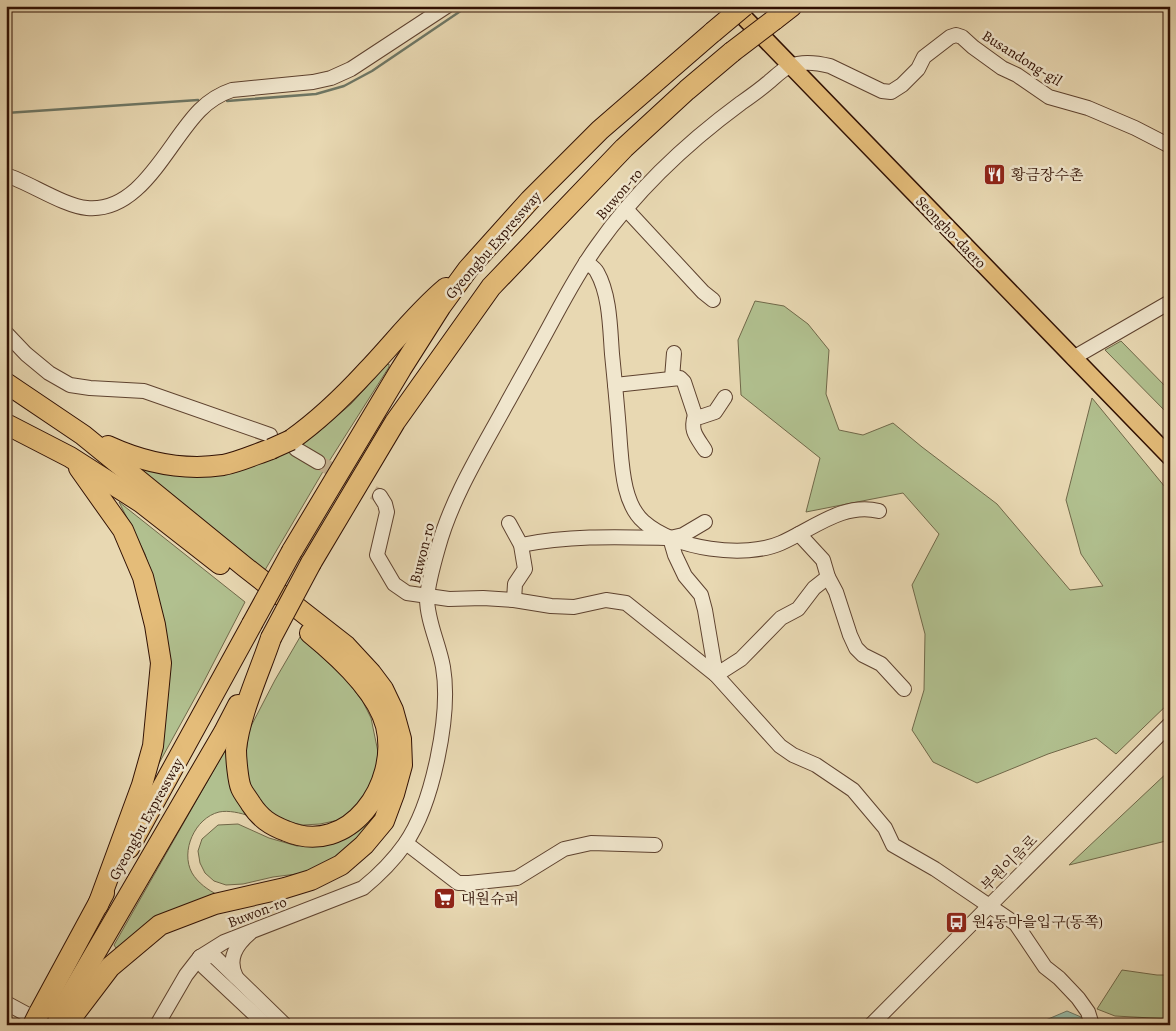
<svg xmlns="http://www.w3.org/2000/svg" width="1176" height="1031" font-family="Alegreya,'Noto Serif KR',serif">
	<rect width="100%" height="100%" fill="#e8d8b2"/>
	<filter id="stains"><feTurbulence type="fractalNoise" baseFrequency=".004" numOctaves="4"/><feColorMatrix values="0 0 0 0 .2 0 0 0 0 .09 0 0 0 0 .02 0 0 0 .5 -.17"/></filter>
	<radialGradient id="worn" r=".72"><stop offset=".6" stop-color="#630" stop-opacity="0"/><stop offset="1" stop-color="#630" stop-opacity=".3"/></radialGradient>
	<!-- green -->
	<g fill="#b1c08f" stroke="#706849">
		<path d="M755 301 784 306 808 324 829 350 826 394 839 430 863 435 893 423 922 447 997 504 1070 590 1103 586 1081 554 1066 500 1092 398 1165 487 1166 520 1170 529V702L1116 754 1096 738 1048 754 977 783 933 762 912 730 924 690 925 634 912 585 939 534 903 493 806 512 820 458 741 395 738 340Z"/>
		<path d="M1121 341 1170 391V416L1105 350Z"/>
		<path d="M389 364V367L328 463 265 570 135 466 288 451 316 434 351 404 386 365Z"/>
		<path d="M119 502 245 602 201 687 152 776 156 590 145 554Z"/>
		<path d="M300 637 346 679 363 702 371 718 379 757 370 792 353 810 339 820 320 824 303 825 284 821 270 812 257 797 248 781 245 760 249 730 275 680Z"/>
		<path d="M227 747 250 816C240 813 229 810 219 812 195 818 180 851 192 873 198 883 208 890 218 895L116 948 114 945Z"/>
		<path d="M1170 770V840L1069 865Z"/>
		<path d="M378 804 383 808 353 848 312 872 273 877 243 884 226 885 214 881 205 873 200 863 198 851 202 839 218 825 238 824 269 838 297 846 322 842Z"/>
		<path d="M1122 970 1157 975H1170V1019L1115 1016 1097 1009Z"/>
	</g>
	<!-- water -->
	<path fill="#98bba7" stroke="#6e7765" d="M1067 1011 1081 1017 1082 1025H1034Z"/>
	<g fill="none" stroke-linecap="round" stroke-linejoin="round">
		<!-- stream -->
		<g stroke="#6e7765" stroke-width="2.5">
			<path d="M227 101 316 94 344 86 372 71 468 6"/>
			<path d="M6 113 198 100"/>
		</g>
		<!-- minor-tunnel -->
		<path stroke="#c3b08f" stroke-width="14" stroke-dasharray="14 7" stroke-linecap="butt" d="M318 462 380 496"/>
		<defs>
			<g id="minor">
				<path d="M6 175C30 183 64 206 87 208 141 213 168 142 200 110 209 101 220 94 232 90L313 82 331 78 351 69 447 6"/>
				<path d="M626 209 703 292 713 300"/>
				<path d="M586 262C590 265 595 268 597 272 610 295 610 328 612 354 615 384 618 414 620 444 622 469 624 505 644 522 674 549 745 559 781 543 813 529 843 502 879 511"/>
				<path d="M6 333 26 354 49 373 70 385 90 388 144 391 270 435"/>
				<path d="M1073 358 1170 302"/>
				<path d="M672 378 674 353"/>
				<path d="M615 385 680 378 684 382 695 415 700 417 715 412 725 397"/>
				<path d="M695 415C690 431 696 436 705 450"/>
				<path d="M296 449 318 462"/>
				<path d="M380 496 385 504 387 512 377 555 394 584 407 593 449 599 483 598 514 600 551 606 574 607 606 600 626 603 716 675 780 746 793 755 816 765 853 790 885 828 893 845 935 869 1016 924 1045 967 1059 978 1078 998 1088 1012 1092 1025"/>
				<path d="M509 523 521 545 525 569 515 584 514 600"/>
				<path d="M799 534 823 560 828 577 836 592 850 635 856 648 863 655 881 664 904 689"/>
				<path d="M670 538 675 555 685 576 701 595 705 610 716 675 741 659 781 618 798 609 814 588 828 577"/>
				<path d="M521 545C571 535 620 537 670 538L683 535 705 522"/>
				<path d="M406 843 458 883H469V885"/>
				<path d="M469 883 517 878 564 849 591 843 655 845"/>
				<path d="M200 957 214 956 285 1025"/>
				<path d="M200 957 204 967 266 1025"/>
				<path d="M236 977C227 959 236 945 250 933"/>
				<path d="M6 1003 43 1023"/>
				<path d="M157 1025 186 975 200 957 224 942 363 888C379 875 393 861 405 844 433 804 451 714 443 667 439 644 427 621 427 598 428 583 434 562 438 548 452 497 481 451 506 405 522 376 539 346 555 316 568 292 581 268 597 246 635 192 688 142 741 103 751 96 761 89 770 81 776 76 783 69 790 66 802 61 818 63 830 66L882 91 891 92 902 85 918 69 924 57 950 37 956 35 962 37 973 47 1002 68 1017 75 1049 97 1088 108 1135 128 1170 146"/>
				<path d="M871 1025 1170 724"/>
			</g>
			<path id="major" d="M733 6 1170 457"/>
			<g id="highway">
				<path d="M774 20 792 6"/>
				<path d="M6 383 83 435 245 567 346 646 371 673 383 689 393 710 401 739 402 765 394 794 384 821 364 845 341 865 311 880 285 888 215 904 160 925 110 967 66 1025"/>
				<path d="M6 424 70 457 142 503 220 564"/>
				<path d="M291 440C319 420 343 397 366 372 393 344 416 313 446 288"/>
				<path d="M108 446C145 463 182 471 223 465 239 462 256 454 271 449"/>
				<path d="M79 468 123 530 143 577 155 625 161 663 153 746 142 785 98 905"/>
				<path d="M292 551 401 369 441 306 468 269 530 200 600 130 713 32"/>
				<path d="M311 563 395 422 491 287 624 148 687 90 732 52"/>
				<path d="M271 638C260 671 239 716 236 750 236 758 238 781 241 788 243 793 248 799 251 804 260 818 270 825 286 831 349 858 400 784 386 726 377 691 337 655 310 633"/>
				<path d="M129 848 252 624"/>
				<path d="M39 1013 104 893"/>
				<path d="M55 1022 224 732 238 705"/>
			</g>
		</defs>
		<!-- minor casing -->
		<use href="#minor" stroke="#5e422f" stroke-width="16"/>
		<!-- major casing -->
		<use href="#major" stroke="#301003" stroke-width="19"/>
		<!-- highway casing -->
		<use href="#highway" stroke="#301003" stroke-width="22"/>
		<!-- minor -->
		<use href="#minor" stroke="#f0e6cd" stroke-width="14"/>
		<!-- major -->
		<use href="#major" stroke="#e4bc79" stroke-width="16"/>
		<!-- highway -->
		<use href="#highway" stroke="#e4bc79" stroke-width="20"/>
		<defs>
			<g id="highway-bridge">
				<path d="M713 32 744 6"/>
				<path d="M732 52 774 20"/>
				<path d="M271 449 291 440"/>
				<path d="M252 624 292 551"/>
				<path d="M271 638 311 563"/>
				<path d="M33 1025 39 1013"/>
			</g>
		</defs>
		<!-- highway-bridge casing -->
		<use href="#highway-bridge" stroke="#301003" stroke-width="22" stroke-linecap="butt"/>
		<!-- highway-bridge -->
		<use href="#highway-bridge" stroke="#e4bc79" stroke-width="20"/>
	</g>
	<!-- icons -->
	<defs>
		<symbol id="restaurant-square" viewBox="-11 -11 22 22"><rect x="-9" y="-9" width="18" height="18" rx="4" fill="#8f2418" stroke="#f0e6cd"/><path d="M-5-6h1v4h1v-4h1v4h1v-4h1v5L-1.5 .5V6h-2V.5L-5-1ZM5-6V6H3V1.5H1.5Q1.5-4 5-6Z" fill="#fff"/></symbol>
		<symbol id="supermarket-square" viewBox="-11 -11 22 22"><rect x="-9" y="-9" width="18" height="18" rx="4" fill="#8f2418" stroke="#f0e6cd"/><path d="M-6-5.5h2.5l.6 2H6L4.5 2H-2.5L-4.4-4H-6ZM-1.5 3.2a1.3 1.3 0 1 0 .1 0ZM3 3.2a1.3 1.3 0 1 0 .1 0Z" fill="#fff"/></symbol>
		<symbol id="bus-square" viewBox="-11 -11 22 22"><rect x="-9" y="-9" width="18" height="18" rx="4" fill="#8f2418" stroke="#f0e6cd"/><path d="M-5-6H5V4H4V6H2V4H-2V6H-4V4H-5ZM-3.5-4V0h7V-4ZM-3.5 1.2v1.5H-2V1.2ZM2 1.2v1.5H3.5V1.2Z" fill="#fff"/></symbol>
	</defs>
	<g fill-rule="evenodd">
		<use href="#restaurant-square" x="982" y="162" width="25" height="25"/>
		<use href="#supermarket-square" x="432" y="886" width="25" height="25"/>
		<use href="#bus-square" x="944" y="910" width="25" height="25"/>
	</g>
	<g text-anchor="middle" stroke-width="5" stroke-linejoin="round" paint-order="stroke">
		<!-- street labels -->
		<g font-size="15" fill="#301003" stroke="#f0e6cd">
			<text transform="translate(1022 58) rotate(32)" y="5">Busandong-gil</text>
			<text transform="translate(619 194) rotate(-49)" y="5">Buwon-ro</text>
			<text transform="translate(951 232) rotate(46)" y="5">Seongho-daero</text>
			<text transform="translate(493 245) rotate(-49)" y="5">Gyeongbu Expressway</text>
			<text transform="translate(422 553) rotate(-76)" y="5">Buwon-ro</text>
			<text transform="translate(146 819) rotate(-61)" y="5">Gyeongbu Expressway</text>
			<text transform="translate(1009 863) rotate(-45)" y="5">부원이음로</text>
			<text transform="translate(257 912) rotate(-21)" y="5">Buwon-ro</text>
		</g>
		<!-- poi labels -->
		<g font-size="15" fill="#301003" stroke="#f0e6cd" text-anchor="start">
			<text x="1011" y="180">황금장수촌</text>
			<text x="461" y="904">대원슈퍼</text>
			<text x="972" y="927">원4동마을입구(동쪽)</text>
		</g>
	</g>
	<!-- margin -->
	<rect width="1176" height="1031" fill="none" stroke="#e8d8b2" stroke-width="25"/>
	<rect x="8" y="8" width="1161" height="1016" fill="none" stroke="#301003" stroke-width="2.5"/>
	<rect x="12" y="12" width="1151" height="1006" fill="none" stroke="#301003"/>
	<rect width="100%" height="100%" filter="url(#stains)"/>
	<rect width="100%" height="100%" fill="url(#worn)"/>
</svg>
